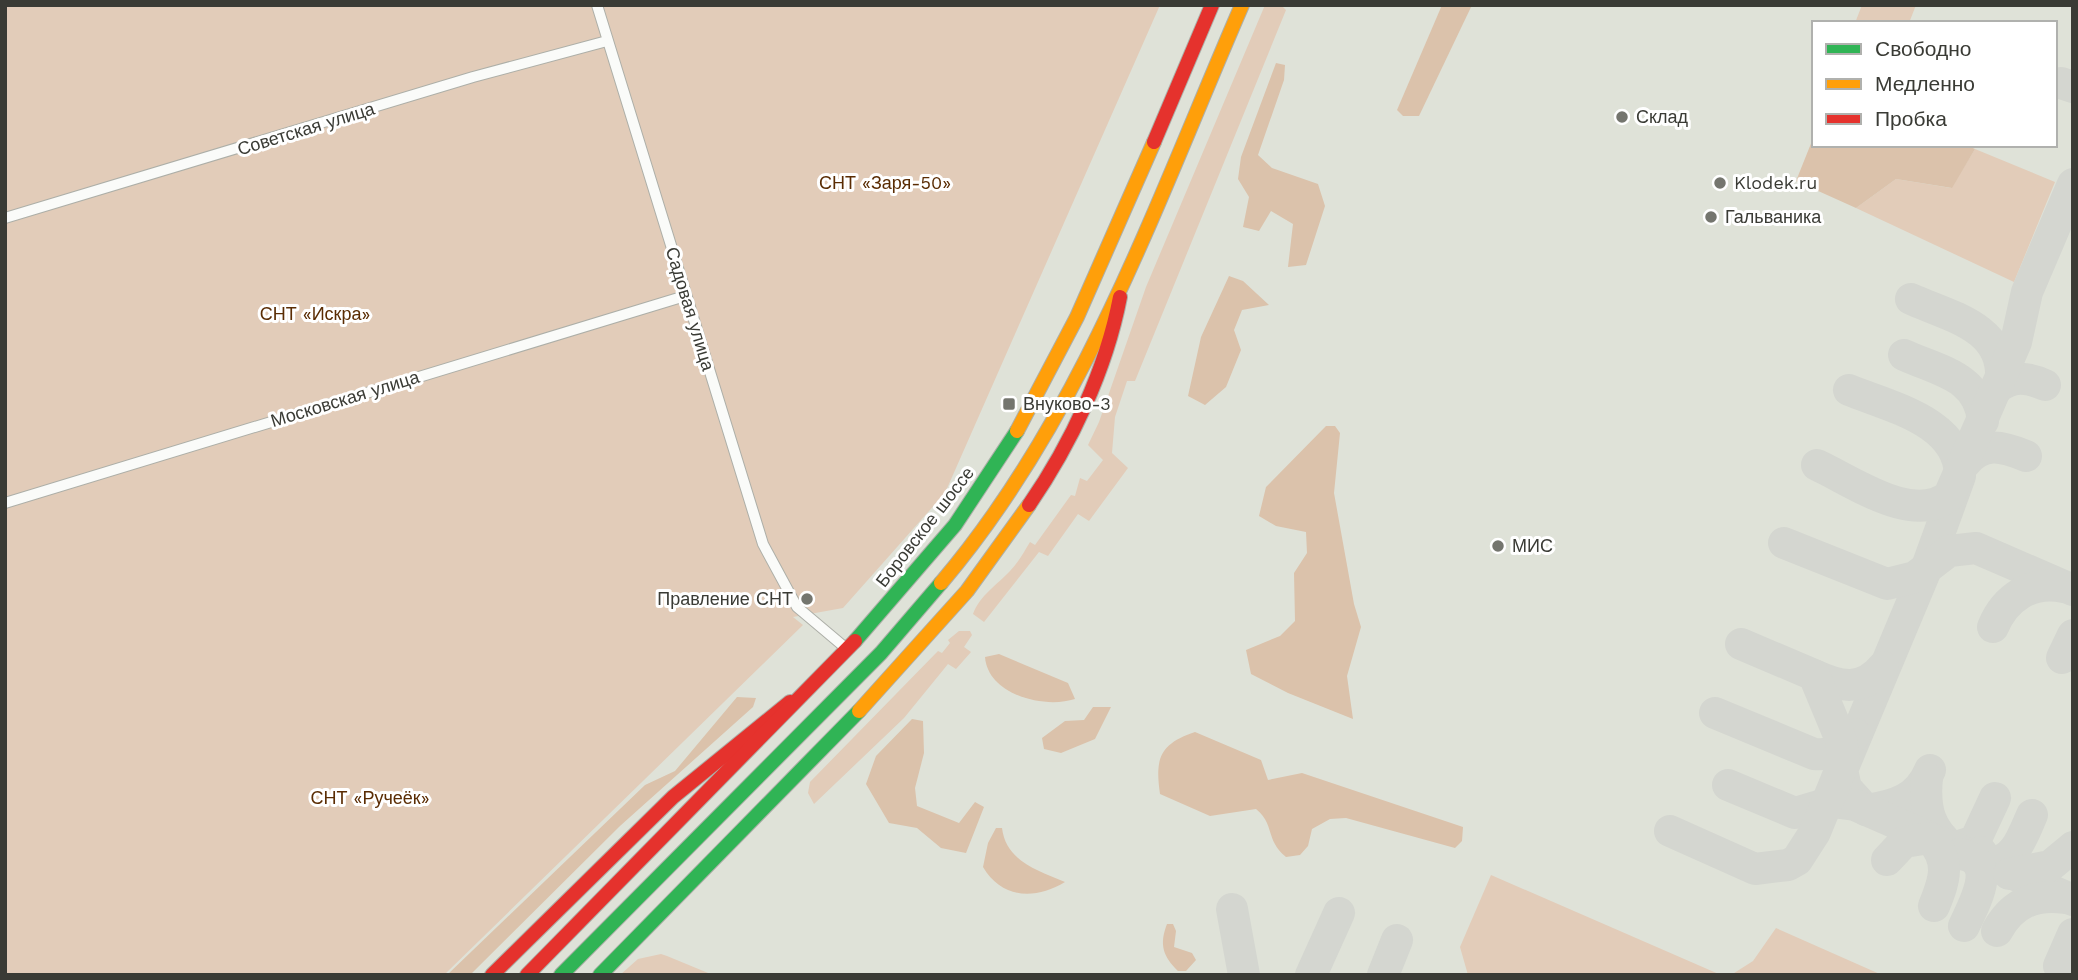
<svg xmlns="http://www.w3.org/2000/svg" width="2078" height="980" font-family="'Work Sans',sans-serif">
	<rect width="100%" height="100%" fill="#dfe2d8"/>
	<!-- green -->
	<g fill="#e2ccb9">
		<path d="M5 5H1160L945 493 843 608 793 617 803 625 444 975H5Z"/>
		<path d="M1265 5H1281L1286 10 1135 381H1127L1115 417 1112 453 1128 468 1089 521 1078 514 1048 556 1039 552 984 622 973 614C980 595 997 585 1010 571 1018 563 1024 552 1030 542L1035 545 1071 495 1075 496 1080 478 1087 481 1103 460 1088 445 1099 422 1146 287Z"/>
		<path d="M1862 5H1916L1909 23H1855Z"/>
		<path d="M1975 149 2055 182 2014 282 1856 208 1896 179 1951 188Z"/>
		<path d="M959 631H970L972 635 964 647 971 652 956 669 948 664 904 718 814 804 808 793 810 782 938 651 942 653 950 643 948 640Z"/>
		<path d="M1491 875 1721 975H1468L1460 947Z"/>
		<path d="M1776 928 1882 975H1731L1753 961Z"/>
		<path d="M661 954 667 956 713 975H620L638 959Z"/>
	</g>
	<!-- forest -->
	<g fill="#dbc2ab">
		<path d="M1442 5H1472L1419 116H1403L1397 110Z"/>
		<path d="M1276 63 1285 65 1284 80 1258 155 1272 168 1318 184 1325 206 1306 265 1288 267 1293 224 1271 211 1259 231 1243 227 1249 197 1238 179 1241 157Z"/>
		<path d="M1814 136V145H1966L1975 149 1952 188 1896 179 1856 208 1796 181Z"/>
		<path d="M1229 276 1243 281 1269 305 1242 310 1234 330 1241 350 1226 387 1205 405 1188 396 1201 337Z"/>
		<path d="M1326 426H1335L1340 433 1334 493 1354 604 1361 627 1347 676 1353 719 1288 693 1251 674 1246 650 1280 636 1295 621 1294 573 1307 553 1306 532 1276 526 1259 516 1266 487Z"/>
		<path d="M999 654 1068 683 1075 699C1044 709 988 695 985 657Z"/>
		<path d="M737 697 756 698 753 707 620 826 470 975H447L645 785 675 771Z"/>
		<path d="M1093 707H1111L1095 739 1061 753 1044 749 1042 738 1065 721 1084 720Z"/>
		<path d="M912 719 923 721 924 753 915 788 917 806 959 823 975 802 984 807 966 853 941 848 917 828 889 823 866 784 876 756Z"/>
		<path d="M1195 732 1261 760 1268 780 1302 773 1463 827 1462 841 1455 848 1346 818 1330 819 1312 829 1308 846 1300 855 1286 857C1265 840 1275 824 1256 809L1210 816 1160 794C1155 759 1159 744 1195 732Z"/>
		<path d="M996 828H1002C1006 861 1037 870 1065 882 1035 900 1002 899 983 867L988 843Z"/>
		<path d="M1167 924H1173L1176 931 1174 947 1192 953 1196 960 1186 971H1178C1163 956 1159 945 1167 924Z"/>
	</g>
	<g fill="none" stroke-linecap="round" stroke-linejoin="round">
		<!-- taxiway -->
		<g stroke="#d4d6d0" stroke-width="32">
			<path d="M2061 83 2073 87"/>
			<path d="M1911 299C1949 316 2004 327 2001 378"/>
			<path d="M1904 355C1939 371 1979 376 1983 421"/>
			<path d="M1996 389C2012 375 2027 377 2045 385"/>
			<path d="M1849 390C1891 407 1960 422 1960 476L1927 567 1842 770 1846 788 1866 810C1895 806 1918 799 1930 770"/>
			<path d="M1965 463C1983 441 2002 446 2026 456"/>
			<path d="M1817 465C1854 482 1913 525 1949 496L2016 342 2027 292 2073 184"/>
			<path d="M1784 543 1887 584 1915 577 1949 551 1976 548 2073 590"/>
			<path d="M1993 627C2005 598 2031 580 2064 587"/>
			<path d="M2062 658 2073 635"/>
			<path d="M1814 675C1840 687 1862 692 1883 667"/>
			<path d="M1715 713 1814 754C1832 756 1844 749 1855 734"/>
			<path d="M1927 778C1924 808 1929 829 1953 848L1975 841 1995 798"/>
			<path d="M1728 785 1795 813 1832 802 1855 805 2073 900"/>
			<path d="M1670 831 1755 869 1788 865 1797 860 1815 832 1844 761 1841 740 1814 675 1741 644"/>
			<path d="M1981 852 1990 864C2016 860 2022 837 2032 815"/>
			<path d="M1960 854C2000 860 1974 904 1964 926"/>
			<path d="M1887 860 1904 842 1930 838C1951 861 1945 879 1934 906"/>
			<path d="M2009 874 2050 866 2073 847"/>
			<path d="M1232 909 1244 975"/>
			<path d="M1997 931C2012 903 2034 894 2065 898"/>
			<path d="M2059 966 2073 934"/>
			<path d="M1311 975 1339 913"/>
			<path d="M1383 975 1397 940"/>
		</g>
		<defs>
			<g id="street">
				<path d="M597 5 763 544 797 607 848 650"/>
				<path d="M5 218 473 77 607 41"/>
				<path d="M5 503 685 296"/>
			</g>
			<g id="fast">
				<path d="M855 641 955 525 1017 431"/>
				<path d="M561 975 881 653 941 583"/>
				<path d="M600 975 859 711"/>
			</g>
			<g id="slow">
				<path d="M1017 431 1077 317 1154 142"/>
				<path d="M941 583C1083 416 1156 203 1242 5"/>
				<path d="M859 711 967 591 1029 505"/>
			</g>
			<g id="jam">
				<path d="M1154 142 1212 5"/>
				<path d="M1029 505C1071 444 1106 370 1120 297"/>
				<path d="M492 975 673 797 790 702"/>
				<path d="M527 975 855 641"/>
			</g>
		</defs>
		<!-- street casing -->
		<use href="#street" stroke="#adafa8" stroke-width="12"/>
		<!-- fast casing -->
		<use href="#fast" stroke="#adafa8" stroke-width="16"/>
		<!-- slow casing -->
		<use href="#slow" stroke="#adafa8" stroke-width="16"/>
		<!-- jam casing -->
		<use href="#jam" stroke="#adafa8" stroke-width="16"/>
		<!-- street -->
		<use href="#street" stroke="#fafbf9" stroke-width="10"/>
		<!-- fast -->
		<use href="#fast" stroke="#30b455" stroke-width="14"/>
		<!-- slow -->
		<use href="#slow" stroke="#ff9f0a" stroke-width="14"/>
		<!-- jam -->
		<use href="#jam" stroke="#e5322d" stroke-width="14"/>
	</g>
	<!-- markers -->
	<g fill="#74756e" stroke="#fff" stroke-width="2.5">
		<circle cx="1622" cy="117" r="7"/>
		<circle cx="1720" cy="183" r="7"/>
		<circle cx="1711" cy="217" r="7"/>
		<rect x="1002" y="397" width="14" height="14" rx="3.5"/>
		<circle cx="1498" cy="546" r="7"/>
		<circle cx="807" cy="599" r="7"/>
	</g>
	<g text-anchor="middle" stroke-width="6" stroke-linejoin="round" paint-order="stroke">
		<!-- poi labels -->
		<g font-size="18" fill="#3a3b35" stroke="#fff" text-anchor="start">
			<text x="1636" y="123">Склад</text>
			<text x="1734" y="189">Klodek.ru</text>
			<text x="1725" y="223">Гальваника</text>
			<text x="1023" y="410">Внуково-3</text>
			<text x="1512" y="552">МИС</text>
			<text x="793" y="605" text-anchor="end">Правление СНТ</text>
		</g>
		<!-- street labels -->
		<g font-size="18" fill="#3a3b35" stroke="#fff">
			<text transform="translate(306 129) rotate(-17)" y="6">Советская улица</text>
			<text transform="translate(690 309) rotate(73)" y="6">Садовая улица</text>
			<text transform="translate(345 399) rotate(-17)" y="6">Московская улица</text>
			<text transform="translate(925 527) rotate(-52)" y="6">Боровское шоссе</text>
		</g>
		<!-- park labels -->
		<g font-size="18" fill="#5a2c03" stroke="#fff">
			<text x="885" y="189">СНТ «Заря-50»</text>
			<text x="315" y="320">СНТ «Искра»</text>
			<text x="370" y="804">СНТ «Ручеёк»</text>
		</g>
	</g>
	<!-- border -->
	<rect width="2078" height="980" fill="none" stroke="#3a3b35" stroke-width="14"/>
	<!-- legend -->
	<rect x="1812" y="21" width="245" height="126" fill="#ffffff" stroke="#b0b1ae" stroke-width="2"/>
	<rect x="1826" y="44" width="35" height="10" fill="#30b455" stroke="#b0b1ae" stroke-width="2"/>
	<text x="1875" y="56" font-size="21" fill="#3a3b35">Свободно</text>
	<rect x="1826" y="79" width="35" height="10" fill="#ff9f0a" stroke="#b0b1ae" stroke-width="2"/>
	<text x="1875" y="91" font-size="21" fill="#3a3b35">Медленно</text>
	<rect x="1826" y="114" width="35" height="10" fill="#e5322d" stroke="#b0b1ae" stroke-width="2"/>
	<text x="1875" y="126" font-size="21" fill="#3a3b35">Пробка</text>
</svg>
